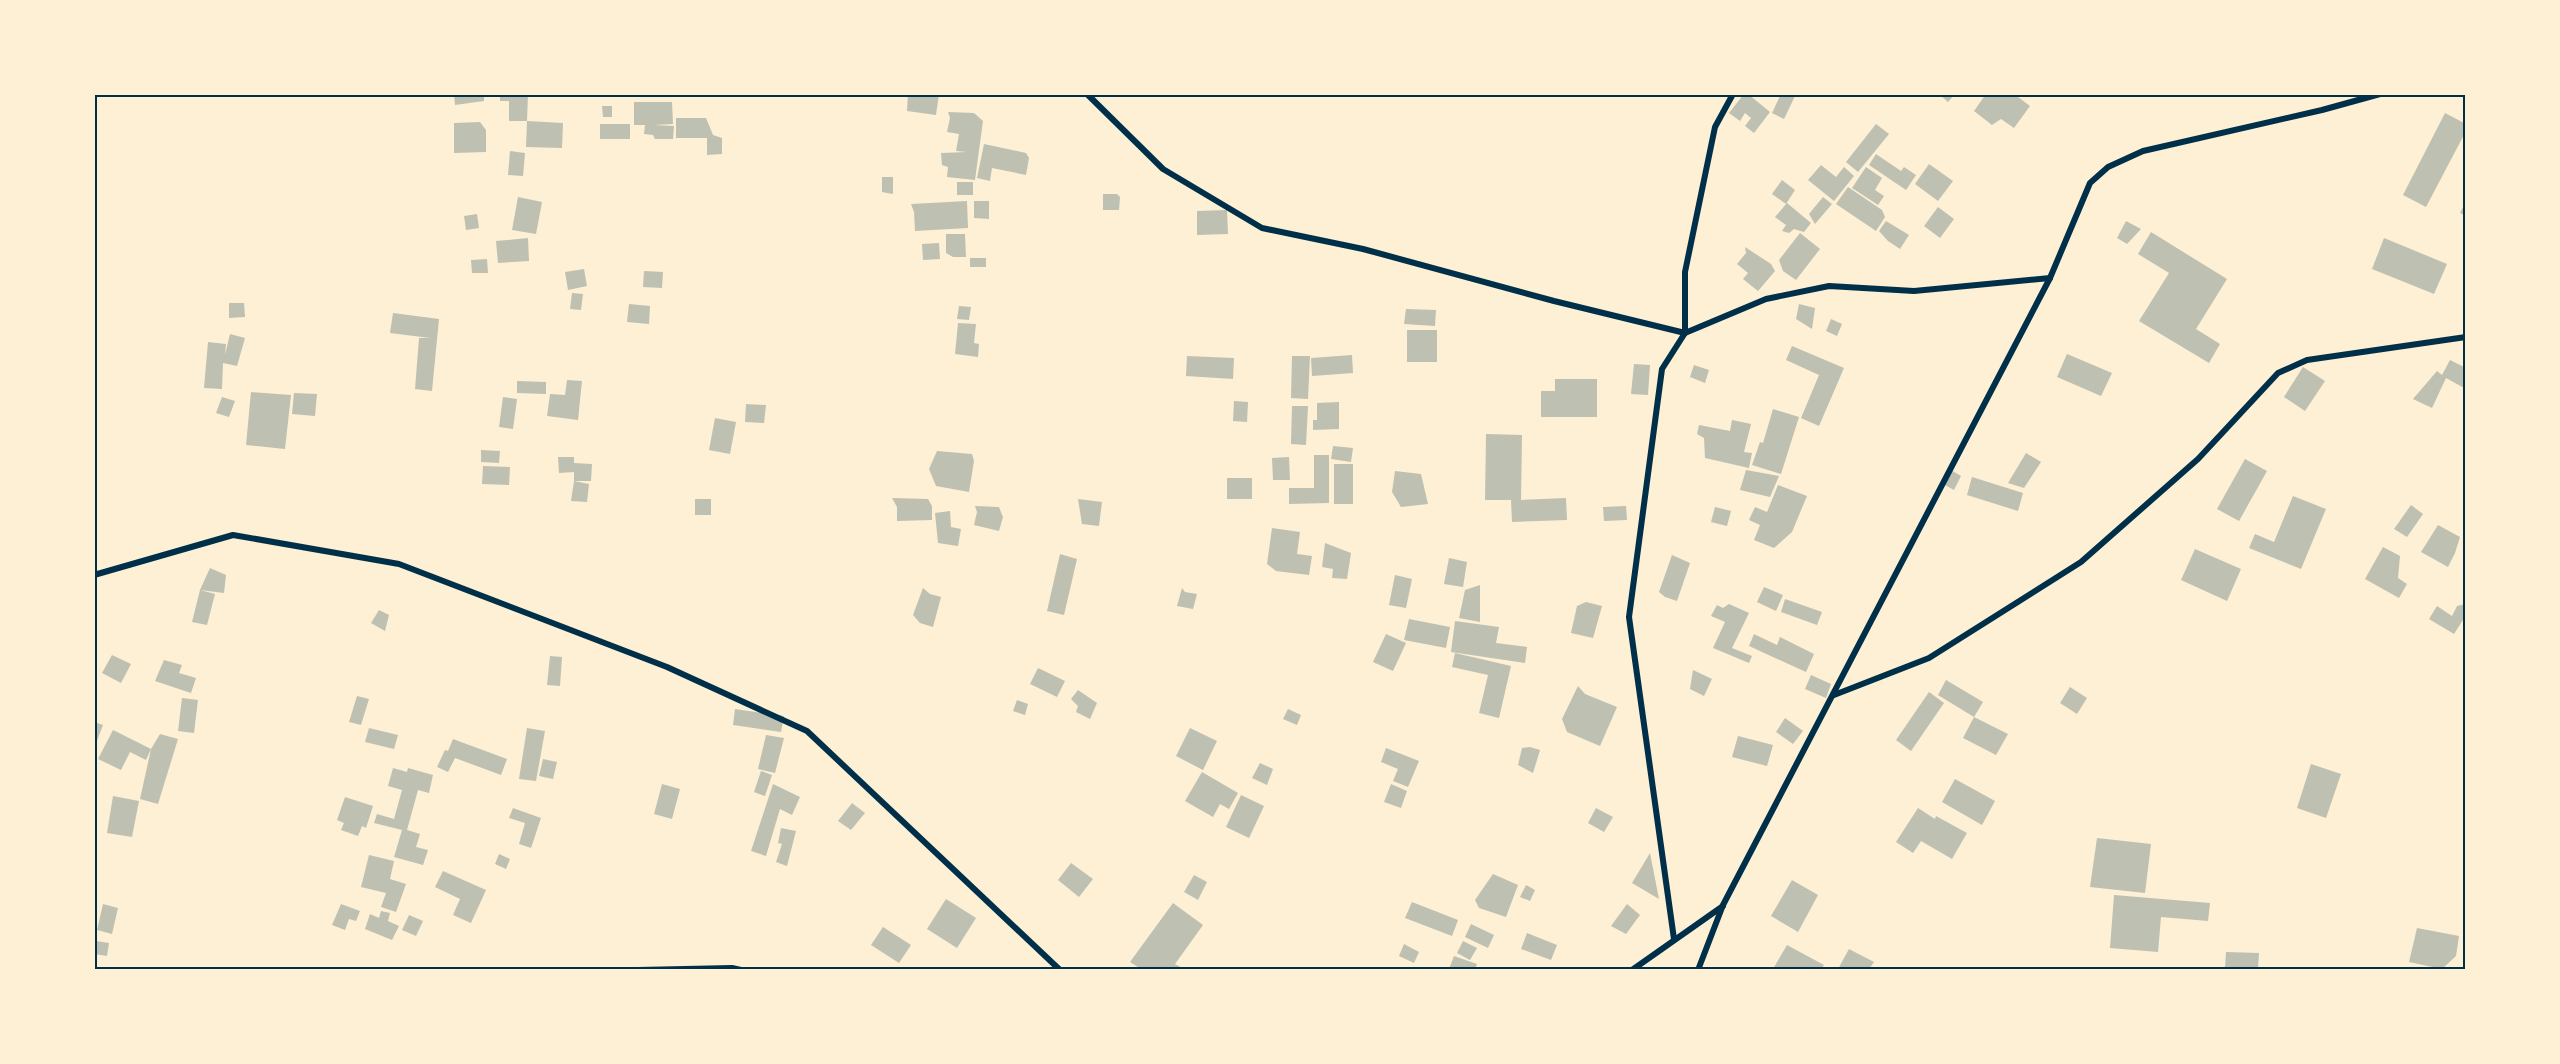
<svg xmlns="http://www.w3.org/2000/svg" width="2560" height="1064" font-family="Signika,sans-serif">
	<rect width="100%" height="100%" fill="#fdf0d5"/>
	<!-- building -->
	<g fill="#bec0b2">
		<path d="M454 94H484V101L455 105Z"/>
		<path d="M500 94H528L527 121H509V101H500Z"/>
		<path d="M908 94H939L936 115 907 111Z"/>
		<path d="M1744 94H1748L1770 112 1754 133 1745 126 1751 118 1745 113 1740 121 1729 113Z"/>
		<path d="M1781 94H1796L1784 119 1772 113Z"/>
		<path d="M1939 94H1955L1948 102Z"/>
		<path d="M1986 94H2014L2030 106 2014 128 2001 119 1992 125 1974 111Z"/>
		<path d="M634 102H672L673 124 654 125 674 126 673 139H655L653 135 644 134 645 125H634Z"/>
		<path d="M602 106H612V117H603Z"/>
		<path d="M948 112 974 113 983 121 975 180 947 177 948 167 942 165 941 153 967 152 956 151 959 134 947 132 950 118Z"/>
		<path d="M2445 113 2466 124V131L2426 207 2403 195Z"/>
		<path d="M676 118H706L713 135 722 138V154L707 155V138H676Z"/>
		<path d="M527 121 563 123 562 148 526 147Z"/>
		<path d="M480 122 486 130V152L454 153V123Z"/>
		<rect x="600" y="124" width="30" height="15"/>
		<path d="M1876 124 1889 134 1858 172 1846 162Z"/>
		<path d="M984 144 1026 153 1029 158 1026 175 992 168 990 181 977 178Z"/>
		<path d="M510 151 525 153 523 176 508 175Z"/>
		<path d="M1876 154 1901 171 1904 167 1916 175 1906 190 1869 165Z"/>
		<path d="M1929 164 1953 181 1938 201 1915 184Z"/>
		<path d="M1821 165 1836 177 1844 167 1854 176 1834 201 1808 180Z"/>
		<path d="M1866 167 1882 178 1875 190 1884 196 1878 205 1852 188Z"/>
		<path d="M882 177H893V194L882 192Z"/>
		<path d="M1782 180 1795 190 1786 204 1772 194Z"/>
		<rect x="957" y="182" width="16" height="13"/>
		<path d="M1848 187 1882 210 1885 217 1876 231 1836 204Z"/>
		<path d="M1103 194H1117L1120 197 1119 210H1103Z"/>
		<path d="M518 197 542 202 536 234 512 230Z"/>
		<path d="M1823 197 1832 204 1815 224 1809 214Z"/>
		<path d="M967 201 968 228 915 231 914 212 911 204Z"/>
		<path d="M974 201H989V219L974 218Z"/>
		<path d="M2466 201V216L2460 213Z"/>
		<path d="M1787 203 1811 223 1804 232 1794 229 1789 233 1782 231 1786 225 1775 217Z"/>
		<path d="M1938 207 1954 219 1940 238 1924 226Z"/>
		<path d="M1227 210 1228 234 1197 235V211Z"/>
		<path d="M477 214 479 228 466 230 464 216Z"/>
		<path d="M1886 221 1909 235 1900 249 1888 241 1879 231Z"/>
		<path d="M2126 221 2141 229 2127 244 2117 238Z"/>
		<path d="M2151 232 2227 279 2196 329 2220 344 2209 363 2139 321 2169 273 2138 254Z"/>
		<path d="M1800 233 1820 249 1796 280 1783 271 1779 260Z"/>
		<path d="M946 234H965L966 257H953L946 253Z"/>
		<path d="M528 238 529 261 498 263 496 241Z"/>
		<path d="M2384 238 2447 264 2434 294 2372 269Z"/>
		<path d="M939 243 940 259 923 260 922 244Z"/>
		<path d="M1745 247 1771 264 1775 271 1758 291 1743 279 1748 273 1737 264 1746 253Z"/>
		<rect x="970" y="258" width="16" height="9"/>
		<path d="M487 259 488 273H472L471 260Z"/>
		<path d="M584 269 587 286 568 290 565 272Z"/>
		<path d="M644 271 663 272 662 288 643 287Z"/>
		<path d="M572 293 583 294 581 310 570 309Z"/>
		<path d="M229 303H244L245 317 229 318Z"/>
		<path d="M629 304 650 306 649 324 627 322Z"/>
		<path d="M1799 304 1815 308 1812 329 1796 319Z"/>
		<path d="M959 306 971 307 969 320 957 319Z"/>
		<path d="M1406 309 1436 310 1435 326 1404 324Z"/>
		<path d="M393 313 439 319 432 391 415 389 419 338H430L390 333Z"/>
		<path d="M1831 319 1842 324 1837 336 1826 331Z"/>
		<path d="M958 323 976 324 974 343 979 344 978 357 955 354Z"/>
		<rect x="1407" y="330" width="30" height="32"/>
		<path d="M230 334 245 338 237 366 223 363 222 389 204 388 208 342 226 344 225 355Z"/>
		<path d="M1792 346 1844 368 1819 426 1801 418 1819 375 1786 360Z"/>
		<path d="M2067 354 2112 373 2101 396 2057 377Z"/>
		<path d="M1352 355 1353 373 1312 376 1311 358Z"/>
		<path d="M1187 356 1234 358 1233 379 1186 376Z"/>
		<path d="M1292 356H1310L1308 399 1291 398Z"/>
		<path d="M2450 360 2466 368V389L2446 378 2432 408 2413 399 2437 371 2442 375Z"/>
		<path d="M1634 364 1650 365 1648 395 1631 394Z"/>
		<path d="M1694 365 1709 370 1705 383 1690 377Z"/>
		<path d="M2303 367 2325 381 2305 411 2284 397Z"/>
		<path d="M1555 379H1597V417H1541V391H1555Z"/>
		<path d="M567 380 582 381 578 420 547 416 550 394 565 395Z"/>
		<path d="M517 381 546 382V394L517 393Z"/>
		<path d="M251 392 291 395 285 449 246 445Z"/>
		<path d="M294 393 317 394 315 416 292 414Z"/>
		<path d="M222 397 235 401 229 417 216 413Z"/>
		<path d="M503 397 517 399 513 429 499 427Z"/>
		<path d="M1234 401 1248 402 1247 422 1233 421Z"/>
		<path d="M1339 402V429L1313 430V420H1317V403Z"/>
		<path d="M746 404 766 405 764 423 745 422Z"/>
		<path d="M1292 406H1308L1306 445 1291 444Z"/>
		<path d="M1773 409 1799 417 1781 474 1752 465 1760 442 1763 443Z"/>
		<path d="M715 418 736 422 730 454 709 450Z"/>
		<path d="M1732 420 1751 424 1744 452 1752 453 1749 468 1705 458 1704 438 1697 434 1699 425 1730 431Z"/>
		<path d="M1486 434 1522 435 1521 500 1566 498 1567 520 1512 522 1511 500H1485Z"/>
		<path d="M1333 446 1353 448 1351 462 1331 459Z"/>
		<path d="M481 450 500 451 499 463 481 462Z"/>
		<path d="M937 451 972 454 974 461 969 492 936 486 929 469Z"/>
		<path d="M2026 453 2041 462 2024 488 2008 483Z"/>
		<path d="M1314 455H1329V503L1289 504V488H1314Z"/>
		<path d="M558 457H574V463L592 464 591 481H574V472L559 473Z"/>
		<path d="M1289 457 1290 480H1273L1272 458Z"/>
		<path d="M2245 459 2267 471 2239 521 2217 509Z"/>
		<rect x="1334" y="464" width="19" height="40"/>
		<path d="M483 466 510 467 509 485 482 484Z"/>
		<path d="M1746 470 1779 476 1770 497 1740 490Z"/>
		<path d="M1951 470 1961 476 1954 490 1943 484Z"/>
		<path d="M1395 471 1421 474 1428 504 1401 507 1392 492Z"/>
		<path d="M1972 477 2023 493 2018 511 1967 495Z"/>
		<rect x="1227" y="478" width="25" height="21"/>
		<path d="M574 481 589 484 587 502 571 501Z"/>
		<path d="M1778 485 1807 496 1792 532 1774 548 1754 540 1760 525 1749 520 1755 507 1767 512Z"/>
		<path d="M2293 496 2326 509 2301 569 2249 548 2255 534 2274 542Z"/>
		<path d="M892 498 928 499 932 506V520L897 521V507Z"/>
		<rect x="695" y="499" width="16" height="16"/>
		<path d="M1078 499 1102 502 1099 526 1082 524Z"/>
		<path d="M2411 505 2423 514 2407 537 2394 529Z"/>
		<path d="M975 506 999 507 1003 517 999 531 974 525 977 512Z"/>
		<path d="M1626 506 1627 520 1604 521 1603 507Z"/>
		<path d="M1715 507 1731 511 1727 526 1711 522Z"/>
		<path d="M950 511 951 527 961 529 958 546 938 543 935 513Z"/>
		<path d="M2438 525 2460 537 2455 553 2448 567 2421 552Z"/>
		<path d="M1272 528 1300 532 1297 554 1312 556 1309 575 1276 571 1267 564Z"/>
		<path d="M1325 543 1351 553 1347 579 1332 578 1333 569 1322 567Z"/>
		<path d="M2383 547 2400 556 2398 578 2407 584 2399 598 2365 579Z"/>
		<path d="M2195 549 2241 569 2227 601 2181 580Z"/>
		<path d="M1060 554 1077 559 1064 615 1047 611Z"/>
		<path d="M1672 555 1690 563 1677 601 1665 597 1659 592Z"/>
		<path d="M1449 558 1467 562 1463 587 1444 584Z"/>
		<path d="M210 568 226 575 224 593 200 590 215 594 207 625 192 622 200 590Z"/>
		<path d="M1395 575 1412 579 1406 608 1389 605Z"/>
		<path d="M1480 585V622L1459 618 1465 590Z"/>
		<path d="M1764 587 1783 595 1776 611 1757 602Z"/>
		<path d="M923 588 930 594 941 597 933 627 920 623 913 615Z"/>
		<path d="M1182 588 1185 592 1197 594 1193 609 1177 606Z"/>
		<path d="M1785 599 1822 612 1817 625 1781 612Z"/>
		<path d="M1586 602 1602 606 1593 638 1571 633 1577 606Z"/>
		<path d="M1729 604 1749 613 1732 648 1752 656 1749 663 1713 648 1725 622 1711 616 1717 605 1723 608Z"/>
		<path d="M2466 604V615L2454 634 2429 619 2437 606 2452 616 2457 606Z"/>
		<path d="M379 610 389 615 385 631 371 623Z"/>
		<path d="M1409 619 1450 627 1446 648 1404 640Z"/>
		<path d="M1455 621 1499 627 1496 643 1527 647 1525 663 1451 652Z"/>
		<path d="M1386 634 1406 643 1393 671 1373 662Z"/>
		<path d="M1754 634 1777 645 1780 637 1814 654 1806 672 1749 646Z"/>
		<path d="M1455 653 1511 666 1499 718 1479 713 1488 675 1452 667Z"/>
		<path d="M112 655 131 664 121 683 102 673Z"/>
		<path d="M550 656 562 657 560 686 547 685Z"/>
		<path d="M164 660 182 665 179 673 196 678 191 693 155 681Z"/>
		<path d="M1038 668 1065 681 1057 697 1030 684Z"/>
		<path d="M1693 670 1712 679 1704 696 1690 689Z"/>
		<path d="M1811 675 1831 684 1826 698 1805 689Z"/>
		<path d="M1946 680 1983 702 1974 717 1938 695Z"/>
		<path d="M1578 686 1585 694 1617 707 1600 746 1567 732 1562 719Z"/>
		<path d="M2070 687 2087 698 2077 714 2060 703Z"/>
		<path d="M1078 690 1097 703 1090 719 1076 712 1078 706 1071 699Z"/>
		<path d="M1929 692 1944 703 1911 751 1896 740Z"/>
		<path d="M357 696 369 699 361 725 349 722Z"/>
		<path d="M182 698 198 700 194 733 178 731Z"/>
		<path d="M1017 700 1028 704 1025 715 1013 711Z"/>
		<path d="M735 709 784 716 781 732 733 725Z"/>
		<path d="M1288 709 1301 715 1297 725 1283 719Z"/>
		<path d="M1974 717 2008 734 1996 755 1963 738Z"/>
		<path d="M1785 718 1803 731 1793 744 1776 732Z"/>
		<path d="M94 722 103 725 95 746 94 745Z"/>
		<path d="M369 728 398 735 394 749 365 742Z"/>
		<path d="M527 728 545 731 536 781 519 779Z"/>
		<path d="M1190 728 1217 741 1203 770 1176 756Z"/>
		<path d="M113 730 151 749 146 760 130 752 121 770 98 759Z"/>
		<path d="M160 734 178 739 158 804 140 799 151 749Z"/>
		<path d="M766 735 784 738 775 773 758 769Z"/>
		<path d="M1738 736 1773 745 1767 766 1732 757Z"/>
		<path d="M453 739 507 759 501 775 455 758 448 772 437 767 445 750 448 751Z"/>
		<path d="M1530 747 1540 750 1533 773 1518 765 1522 748Z"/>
		<path d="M1386 748 1419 761 1408 787 1393 781 1398 769 1381 762Z"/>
		<path d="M543 759 557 762 553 779 539 776Z"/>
		<path d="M1260 763 1273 769 1267 785 1252 778Z"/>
		<path d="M2311 764 2341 774 2326 818 2297 808Z"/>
		<path d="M393 768 407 772 408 768 433 775 429 793 418 790 407 830 420 834 416 847 428 850 423 865 394 857 402 830 374 823 377 814 394 819 402 790 388 786Z"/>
		<path d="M761 771 772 775 765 796 754 792Z"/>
		<path d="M1202 772 1238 793 1229 809 1220 804 1213 817 1185 801Z"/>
		<path d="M1955 779 1995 801 1982 825 1942 802Z"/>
		<path d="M662 784 680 789 672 819 654 814Z"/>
		<path d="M773 784 800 797 792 815 780 809 766 856 751 851Z"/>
		<path d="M1391 784 1407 791 1401 808 1384 802Z"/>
		<path d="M1241 795 1264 806 1249 838 1226 827Z"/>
		<path d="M113 796 139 801 132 837 107 833Z"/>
		<path d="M345 797 373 806 366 828 362 826 358 836 341 830 344 823 337 820Z"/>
		<path d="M852 803 865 813 851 830 838 821Z"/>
		<path d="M513 808 541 818 531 848 519 844 525 823 509 818Z"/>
		<path d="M1596 808 1613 817 1604 832 1588 823Z"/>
		<path d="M1918 808 1935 819 1936 816 1967 833 1952 859 1921 841 1913 853 1896 842Z"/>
		<path d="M781 828 796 831 787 866 776 862 782 844 778 843Z"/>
		<path d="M2097 838 2151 844 2145 893 2090 887Z"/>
		<path d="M1650 853 1659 899 1632 883Z"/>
		<path d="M499 854 510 859 506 869 495 864Z"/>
		<path d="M369 855 394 861 390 879 406 884 396 912 381 907 386 893 361 887Z"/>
		<path d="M1071 863 1093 879 1079 897 1058 880Z"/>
		<path d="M443 871 486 890 471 923 453 915 460 899 435 887Z"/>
		<path d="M1493 874 1518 885 1506 917 1479 908 1475 900Z"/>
		<path d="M1194 875 1207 882 1198 900 1184 892Z"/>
		<path d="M1792 880 1818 895 1798 932 1771 916Z"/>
		<path d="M1526 885 1535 890 1530 901 1520 897Z"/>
		<path d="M2114 895 2210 903 2208 921 2161 917 2158 952 2110 948Z"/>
		<path d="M946 899 976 918 957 948 927 929Z"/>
		<path d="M1412 902 1458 920 1452 936 1405 918Z"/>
		<path d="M1173 903 1203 925 1175 964 1184 969H1141L1130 962Z"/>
		<path d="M103 904 118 908 112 934 97 930Z"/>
		<path d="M341 904 360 911 356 921 349 919 345 930 332 925Z"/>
		<path d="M1627 904 1640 915 1626 934 1611 926Z"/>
		<path d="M381 911 390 913 388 921 399 926 392 940 365 929 370 914 379 918Z"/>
		<path d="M409 915 423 921 416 936 402 930Z"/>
		<path d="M1471 924 1494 935 1488 948 1465 937Z"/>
		<path d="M883 927 911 945 899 963 871 945Z"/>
		<path d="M2417 928 2459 936 2456 956 2442 969 2409 962Z"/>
		<path d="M1527 933 1557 945 1551 960 1521 949Z"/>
		<path d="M96 941 109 943 107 956 94 954Z"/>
		<path d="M1463 941 1477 948 1470 960 1457 953Z"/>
		<path d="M1404 944 1419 952 1414 963 1399 956Z"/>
		<path d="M1787 945 1824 965 1821 969H1773Z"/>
		<path d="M1849 949 1874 962 1869 969H1838Z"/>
		<path d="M2226 952 2259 953 2258 969 2225 968Z"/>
		<path d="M1454 956 1477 964 1475 969H1449Z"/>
	</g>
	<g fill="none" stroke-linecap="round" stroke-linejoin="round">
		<!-- minor -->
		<g stroke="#003049" stroke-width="6">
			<path d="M1087 94 1163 169 1262 228 1363 249 1554 301 1685 333V272L1715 127 1733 94"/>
			<path d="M94 575 233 535 399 564 667 667 807 731 1060 970"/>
			<path d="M1834 695 1929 658 2081 562 2198 459 2278 373 2307 360 2466 337"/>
			<path d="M1674 939 1629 617 1662 369 1685 333 1766 299 1829 286 1914 291 2050 278"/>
			<path d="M638 970 732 968 741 970"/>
			<path d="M1632 970 1723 906"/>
			<path d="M1698 970 1723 905 2050 278 2090 183 2108 167 2143 151 2322 110 2380 94"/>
		</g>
	</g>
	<!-- border -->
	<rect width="2560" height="1064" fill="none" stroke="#fdf0d5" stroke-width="192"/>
	<rect x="96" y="96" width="2368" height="872" fill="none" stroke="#003049" stroke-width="2"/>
</svg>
